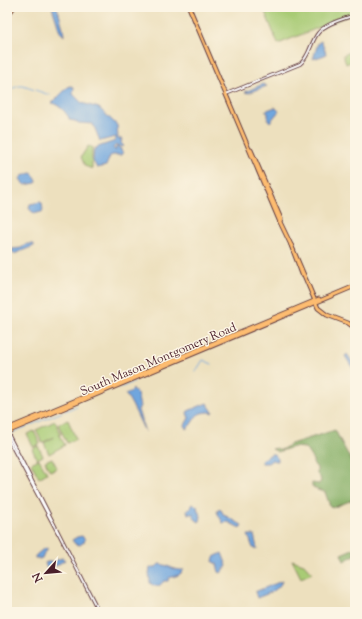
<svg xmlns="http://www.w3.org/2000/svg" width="362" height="619" font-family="'Sorts Mill Goudy',serif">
	<rect width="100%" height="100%" fill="#fcf5e5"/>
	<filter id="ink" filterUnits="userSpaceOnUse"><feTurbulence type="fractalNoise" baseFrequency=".025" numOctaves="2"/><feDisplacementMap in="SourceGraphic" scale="8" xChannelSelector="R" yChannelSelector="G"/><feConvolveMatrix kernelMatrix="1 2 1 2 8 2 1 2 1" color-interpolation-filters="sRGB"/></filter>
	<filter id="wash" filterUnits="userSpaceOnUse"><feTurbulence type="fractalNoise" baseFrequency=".012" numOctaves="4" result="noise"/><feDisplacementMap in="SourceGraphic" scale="16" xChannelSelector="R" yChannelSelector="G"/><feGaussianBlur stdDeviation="0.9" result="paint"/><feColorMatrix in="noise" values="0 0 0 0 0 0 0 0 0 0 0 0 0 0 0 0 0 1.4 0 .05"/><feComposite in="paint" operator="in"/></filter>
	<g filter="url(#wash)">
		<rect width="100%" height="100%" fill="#ede0be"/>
		<!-- green -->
		<g fill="#a8cb75" stroke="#797550">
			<path d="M263 7H355V13L278 44Z"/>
			<path d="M355 50V60L346 64 343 55Z"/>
			<path d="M88 146 92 147V169L85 166 81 157Z"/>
			<path d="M68 420 76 439 67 443 58 424Z"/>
			<path d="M55 421 61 434 59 435 65 445 49 454 44 443 54 437 42 443 36 430Z"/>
			<path d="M34 431 40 444 33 447 27 434Z"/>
			<path d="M38 446 43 456 37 459 32 449Z"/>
			<path d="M52 458 57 468 50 471 45 461Z"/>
			<path d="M39 459 47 473 39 478 31 463Z"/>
			<path d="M292 560 304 564 312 573 301 578Z"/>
		</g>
		<!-- forest -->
		<g fill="#86af66" stroke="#686748">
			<path d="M335 430 355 468V499L332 508 330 506 325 492 317 490 312 486V483L319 484 321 481 320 477 317 474V468L313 463V460L305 448 293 447 278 452 272 449 276 448 281 450 291 444Z"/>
			<path d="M355 548V555L344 561 341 554Z"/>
		</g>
		<!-- water -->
		<g fill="#70a6de" stroke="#5d6284">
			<path d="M52 7H57L63 28 64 36 60 32Z"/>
			<path d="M321 41 326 53 325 55 313 59 318 43Z"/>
			<path d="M263 84 267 86 248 93 245 92Z"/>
			<path d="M71 86 74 87 73 94 82 103 99 108 117 125 118 139H122L121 143 124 146 123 147 116 145 113 148 116 151 115 149 117 146 121 149V151L123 152 121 155H113L110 156 106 166 97 168 93 161 94 149 98 147 115 141 116 137 100 141 93 124 79 123 75 121 69 120V118C66 112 59 105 52 103L68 87Z"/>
			<path d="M275 107 279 111 270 122 268 120V113L265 111Z"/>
			<path d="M31 173 33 174 37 181 36 183 25 185 20 179 22 176Z"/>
			<path d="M40 202 42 203 43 211C38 214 32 214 29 208L30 204Z"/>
			<path d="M27 244H34V246L14 254 13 253 12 249 21 248Z"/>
			<path d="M347 354 355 366V372L345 356Z"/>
			<path d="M133 389 137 394 140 406 138 410 145 432C140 422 131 400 125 394L130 392Z"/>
			<path d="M207 403 213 412 212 413 210 412C192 412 197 421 186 429L185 425 189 418 187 413 188 411Z"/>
			<path d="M271 454H274L278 459V461H275L272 460 268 463H262L261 461Z"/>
			<path d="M193 504 197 506 198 511 201 516 200 521 199 522 195 519 193 514H188L187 510 190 509Z"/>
			<path d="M219 509 221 510 224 515 242 525 240 528 228 522 223 523 217 512Z"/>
			<path d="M248 535H254L257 548V549L253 548Z"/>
			<path d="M82 536 85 539 84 542 80 545 75 544 72 540 77 537Z"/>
			<path d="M47 548V551L44 553 42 558 39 559 35 558V556L42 550Z"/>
			<path d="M222 553 227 566 221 573 219 572 217 564 213 562 214 557Z"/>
			<path d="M62 558 65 560 51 569H47L45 563 47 562H51Z"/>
			<path d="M159 564C169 565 174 571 184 570L179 575 169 578 168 581H164C159 587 156 588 150 583L149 573 150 568 156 567Z"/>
			<path d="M282 581C279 591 266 594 257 598L255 592 257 591Z"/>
		</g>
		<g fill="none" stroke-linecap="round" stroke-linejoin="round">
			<!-- stream -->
			<g stroke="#70a6de" stroke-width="1">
				<path d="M7 86 11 89 19 86H23L50 95"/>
				<path d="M196 371 203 360 212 364"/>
				<path d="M119 388 134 382"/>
				<path d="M11 433 77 406"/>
			</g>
		</g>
	</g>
	<g filter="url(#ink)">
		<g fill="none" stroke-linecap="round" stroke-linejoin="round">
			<defs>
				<g id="minor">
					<path d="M226 94 300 64C310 56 310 43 318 33 326 23 344 19 355 15"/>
					<path d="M7 432 99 612"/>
					<path d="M7 437 58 533"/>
				</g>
				<g id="major">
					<path d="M189 7 279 220 292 247 318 308 327 315 348 323 355 328"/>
					<path d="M7 16 14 7"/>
					<path d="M251 150 281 219 280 221"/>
					<path d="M291 245 302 274"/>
					<path d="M7 429 319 299"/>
					<path d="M7 432 355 286"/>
				</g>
			</defs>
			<!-- minor casing -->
			<use href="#minor" stroke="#623c41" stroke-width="4"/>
			<!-- major casing -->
			<use href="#major" stroke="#623c41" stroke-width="5"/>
			<!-- minor -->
			<use href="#minor" stroke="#fff" stroke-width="2"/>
			<!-- major -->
			<use href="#major" stroke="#fdbc70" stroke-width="3"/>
		</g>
	</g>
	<g text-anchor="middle" stroke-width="3" stroke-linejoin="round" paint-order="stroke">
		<!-- street labels -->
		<g font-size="12" fill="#4a1f2b" stroke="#fcf5e5">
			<text transform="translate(158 359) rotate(-23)" y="4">South Mason Montgomery Road</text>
		</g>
	</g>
	<!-- margin -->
	<rect width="362" height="619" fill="none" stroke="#fcf5e5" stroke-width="24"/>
	<!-- north arrow -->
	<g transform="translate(46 573) rotate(243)" stroke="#fcf5e5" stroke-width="3" paint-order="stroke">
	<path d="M0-3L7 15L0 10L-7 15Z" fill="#4a1f2b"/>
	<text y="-6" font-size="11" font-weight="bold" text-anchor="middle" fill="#4a1f2b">N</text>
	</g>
</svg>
